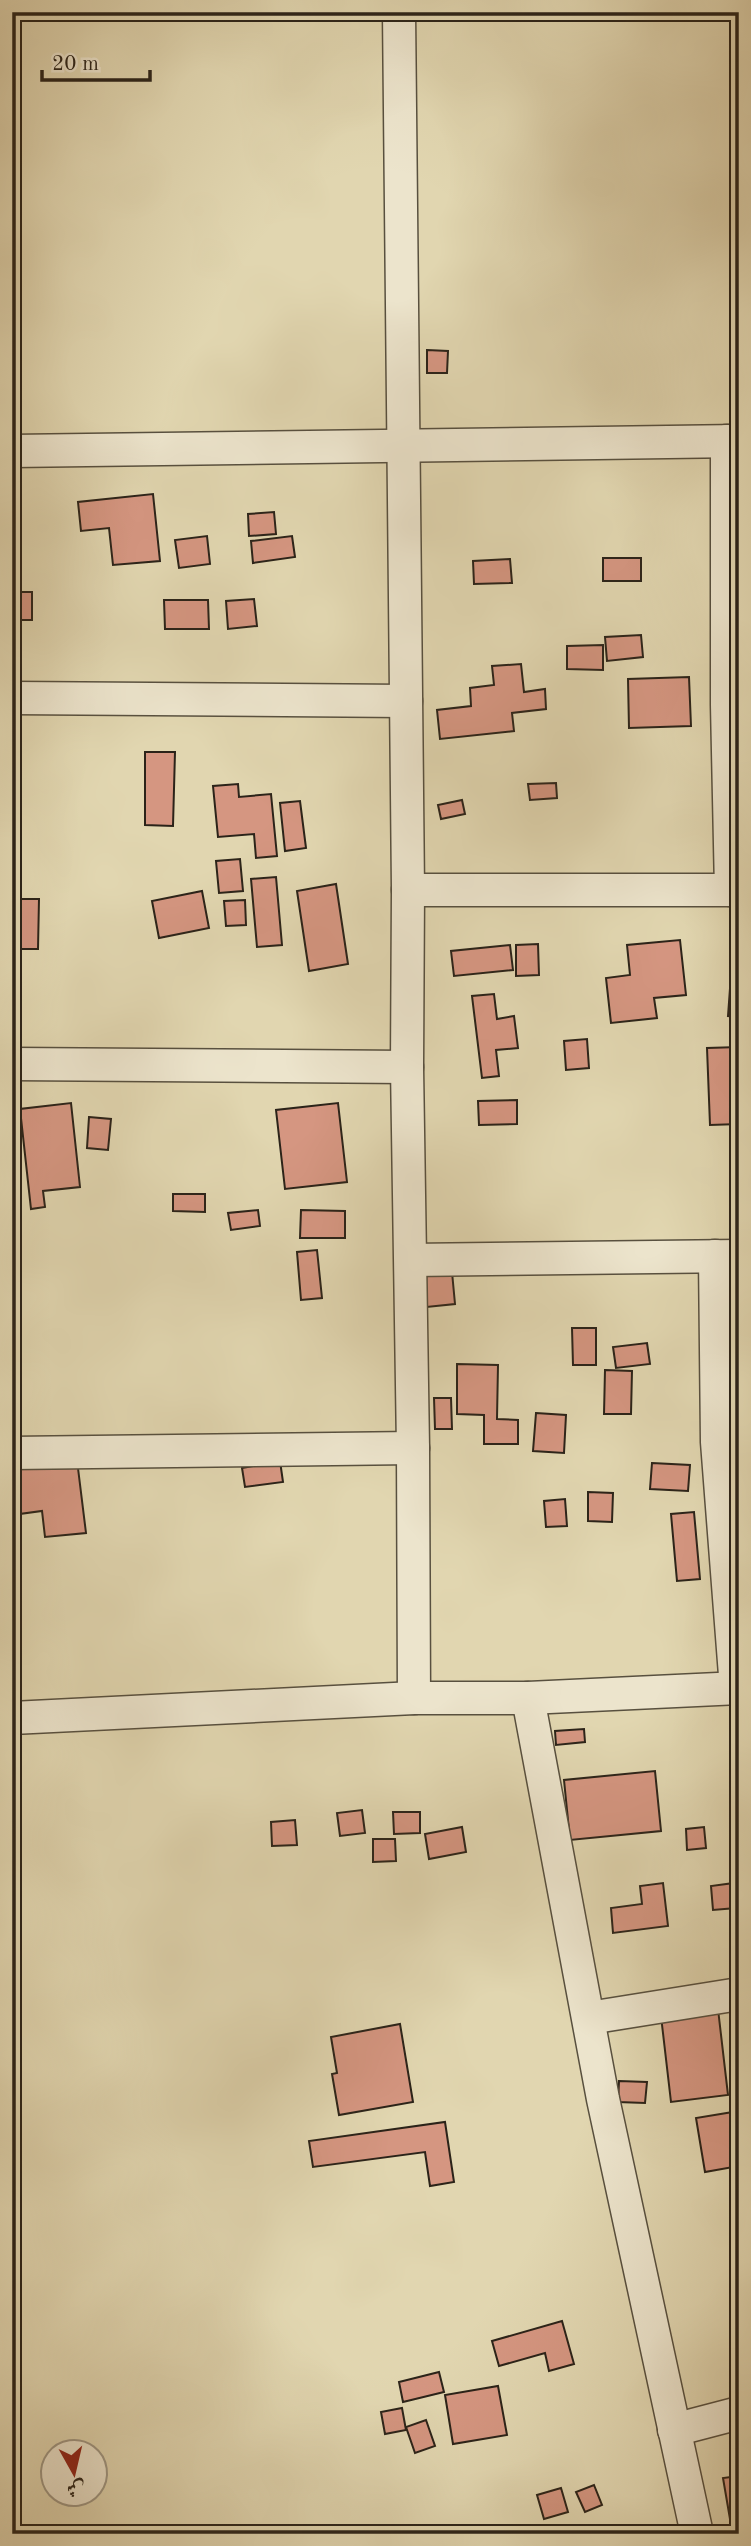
<svg xmlns="http://www.w3.org/2000/svg" width="751" height="2546" font-family="'Old Standard TT',Amiri,serif">
	<rect width="100%" height="100%" fill="#e1d6b0"/>
	<filter id="stains"><feTurbulence type="fractalNoise" baseFrequency=".00286" numOctaves="4"/><feColorMatrix values="0 0 0 0 .2 0 0 0 0 .09 0 0 0 0 .02 0 0 0 .5 -.17"/></filter>
	<radialGradient id="worn" r=".72"><stop offset=".6" stop-color="#630" stop-opacity="0"/><stop offset="1" stop-color="#630" stop-opacity=".3"/></radialGradient>
	<!-- building -->
	<g fill="#d59681" stroke="#2b2319" stroke-width="2">
		<path d="M427 350 448 351 447 373H427Z"/>
		<path d="M153 494 160 561 113 565 109 528 81 531 78 502Z"/>
		<path d="M274 512 276 534 249 536 248 514Z"/>
		<path d="M207 536 210 564 179 568 175 540Z"/>
		<path d="M292 536 295 557 253 563 251 541Z"/>
		<rect x="603" y="558" width="38" height="23"/>
		<path d="M510 559 512 583 474 584 473 561Z"/>
		<rect x="12" y="592" width="20" height="28"/>
		<path d="M254 599 257 626 228 629 226 601Z"/>
		<path d="M164 600H208L209 629H165Z"/>
		<path d="M641 635 643 657 607 661 605 637Z"/>
		<path d="M603 645V670L567 669V646Z"/>
		<path d="M521 664 524 692 545 689 546 709 512 713 514 731 440 739 437 710 471 706 470 688 494 685 492 666Z"/>
		<path d="M689 677 691 726 629 728 628 679Z"/>
		<path d="M145 752H175L173 826 145 825Z"/>
		<path d="M556 783 557 798 530 800 528 784Z"/>
		<path d="M238 784 239 797 271 794 277 856 256 858 254 834 218 837 213 786Z"/>
		<path d="M462 800 465 814 441 819 438 805Z"/>
		<path d="M300 801 306 848 285 851 280 803Z"/>
		<path d="M240 859 243 891 219 893 216 861Z"/>
		<path d="M276 877 282 945 257 947 251 879Z"/>
		<path d="M336 884 348 964 309 971 297 891Z"/>
		<path d="M202 891 209 928 159 938 152 901Z"/>
		<path d="M12 899H39L38 949H12Z"/>
		<path d="M245 900 246 925 226 926 224 901Z"/>
		<path d="M680 940 686 995 654 998 657 1018 611 1023 606 978 630 975 627 945Z"/>
		<path d="M538 944 539 975 516 976V945Z"/>
		<path d="M510 945 513 970 454 976 451 951Z"/>
		<path d="M733 947H739V1017L728 1016Z"/>
		<path d="M494 994 497 1019 514 1016 518 1048 496 1050 499 1076 482 1078 472 996Z"/>
		<path d="M587 1039 589 1068 566 1070 564 1041Z"/>
		<path d="M739 1047V1124L710 1125 707 1048Z"/>
		<path d="M517 1100V1124L479 1125 478 1101Z"/>
		<path d="M71 1103 80 1187 43 1191 45 1207 31 1209 20 1109Z"/>
		<path d="M338 1103 347 1182 285 1189 276 1110Z"/>
		<path d="M89 1117 111 1119 108 1150 87 1148Z"/>
		<path d="M173 1194H205V1212L173 1211Z"/>
		<path d="M258 1210 260 1226 231 1230 228 1213Z"/>
		<path d="M301 1210 345 1211V1238H300Z"/>
		<path d="M317 1250 322 1298 301 1300 297 1252Z"/>
		<path d="M452 1272 455 1304 417 1308 414 1276Z"/>
		<path d="M572 1328H596V1365H573Z"/>
		<path d="M647 1343 650 1364 616 1368 613 1347Z"/>
		<path d="M457 1364 498 1365 497 1419 518 1420V1444H484V1415L457 1414Z"/>
		<path d="M605 1370 632 1371 631 1414H604Z"/>
		<path d="M434 1398H451L452 1429H435Z"/>
		<path d="M536 1413 566 1415 564 1453 533 1451Z"/>
		<path d="M76 1452 86 1533 45 1537 42 1511 12 1515V1467Z"/>
		<path d="M280 1461 283 1482 245 1487 242 1468Z"/>
		<path d="M652 1463 690 1465 688 1491 650 1489Z"/>
		<path d="M588 1492 613 1493 612 1522 588 1521Z"/>
		<path d="M565 1499 567 1526 546 1527 544 1501Z"/>
		<path d="M694 1512 700 1579 677 1581 671 1514Z"/>
		<path d="M584 1729 585 1742 556 1745 555 1731Z"/>
		<path d="M655 1771 661 1831 570 1840 564 1780Z"/>
		<path d="M362 1810 365 1833 340 1836 337 1813Z"/>
		<path d="M393 1812H420V1833L394 1834Z"/>
		<path d="M295 1820 297 1845 272 1846 271 1822Z"/>
		<path d="M462 1827 466 1852 429 1859 425 1834Z"/>
		<path d="M704 1827 706 1848 687 1850 686 1829Z"/>
		<path d="M373 1839H395L396 1861 373 1862Z"/>
		<path d="M663 1883 668 1926 613 1933 611 1908 642 1904 640 1886Z"/>
		<path d="M734 1883 736 1908 713 1910 711 1886Z"/>
		<path d="M718 2009 728 2095 671 2102 661 2016Z"/>
		<path d="M400 2024 413 2102 339 2115 332 2074 337 2073 331 2037Z"/>
		<path d="M619 2081 647 2082 645 2103 618 2102Z"/>
		<path d="M739 2111V2166L705 2172 696 2118Z"/>
		<path d="M445 2122 454 2182 430 2186 425 2152 313 2167 309 2141Z"/>
		<path d="M562 2321 574 2364 549 2371 545 2353 499 2366 492 2341Z"/>
		<path d="M439 2372 444 2392 403 2402 399 2382Z"/>
		<path d="M498 2386 507 2435 453 2444 445 2395Z"/>
		<path d="M402 2408 406 2430 385 2434 381 2412Z"/>
		<path d="M426 2420 435 2446 415 2453 406 2427Z"/>
		<path d="M739 2476V2517L730 2519 723 2478Z"/>
		<path d="M594 2485 602 2505 585 2512 576 2492Z"/>
		<path d="M561 2488 568 2512 544 2519 537 2495Z"/>
	</g>
	<g fill="none" stroke-linecap="round" stroke-linejoin="round">
		<defs>
			<g id="minor">
				<path d="M399 12 408 890 407 1067 413 1448 414 1698"/>
				<path d="M727 441V705L731 890"/>
				<path d="M12 451 739 441"/>
				<path d="M12 698 406 701"/>
				<path d="M408 890H739"/>
				<path d="M12 1064 407 1067"/>
				<path d="M715 1256 717 1442 736 1688"/>
				<path d="M411 1260 739 1256"/>
				<path d="M12 1453 413 1448"/>
				<path d="M528 1698 603 2099 697 2534"/>
				<path d="M12 1718 414 1698H528L739 1688"/>
				<path d="M589 2018 739 1994"/>
				<path d="M674 2430 739 2413"/>
			</g>
		</defs>
		<!-- minor casing -->
		<use href="#minor" stroke="#58503f" stroke-width="35"/>
		<!-- minor -->
		<use href="#minor" stroke="#ece4cc" stroke-width="32"/>
	</g>
	<!-- margin -->
	<rect width="751" height="2546" fill="none" stroke="#e1d6b0" stroke-width="42"/>
	<rect x="14" y="14" width="723" height="2518" fill="none" stroke="#2b2319" stroke-width="3.5"/>
	<rect x="21" y="21" width="709" height="2504" fill="none" stroke="#2b2319" stroke-width="2"/>
	<!-- north arrow -->
	<g transform="translate(74 2473) rotate(172)"><circle r="33" fill="#ece4cc" stroke="#9f9784" stroke-width="2"/>
	<path d="M0-5L12 26L0 18L-12 26Z" fill="#8f2418"/>
	<text y="-10" font-size="19" font-weight="bold" text-anchor="middle" fill="#2b2319">ش</text>
	</g>
	<!-- scale -->
	<path d="M42 70v10h108v-10" fill="none" stroke="#2b2319" stroke-width="3.5"/>
	<text x="52" y="70" font-size="21" fill="#2b2319" stroke="#ece4cc" stroke-width="5" paint-order="stroke">20 m</text>
	<rect width="100%" height="100%" filter="url(#stains)"/>
	<rect width="100%" height="100%" fill="url(#worn)"/>
</svg>
